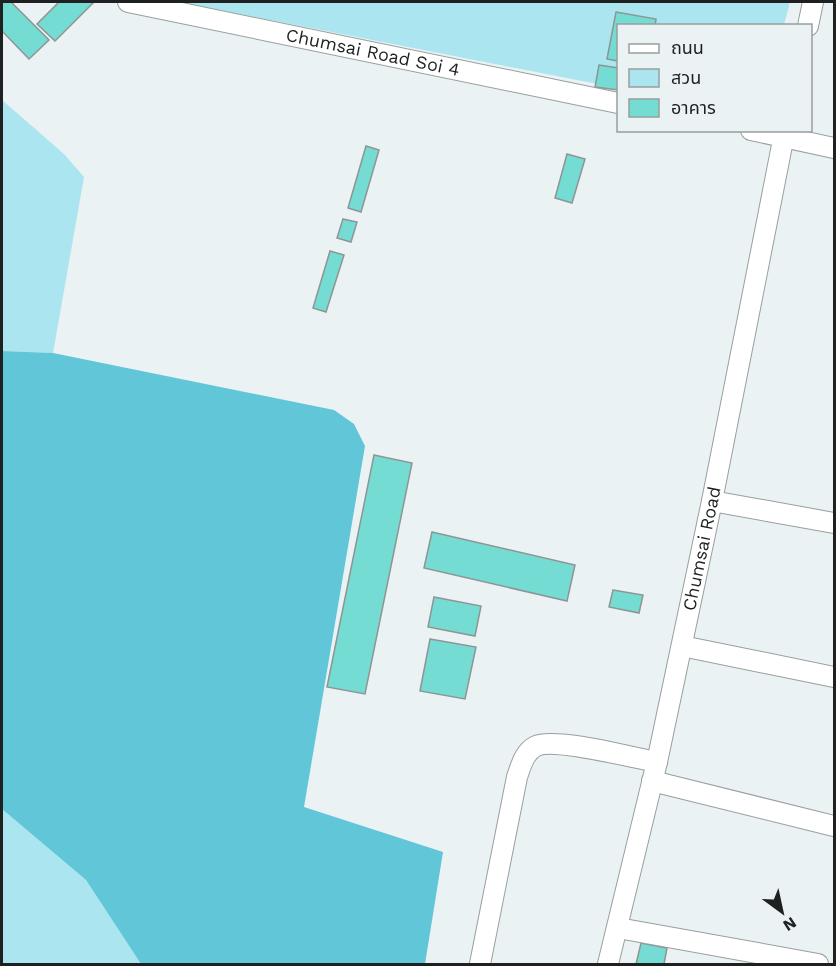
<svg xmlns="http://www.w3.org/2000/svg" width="836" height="966" font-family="'Work Sans','Noto Sans Thai',sans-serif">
	<rect width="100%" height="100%" fill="#eaf2f3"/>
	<!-- green -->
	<g fill="#aae5f0">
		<path d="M178 2H790L784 25 618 26V88Z"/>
		<path d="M2 100 64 154 84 177 53 353 2 351Z"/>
		<path d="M2 809 86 880 141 964H2Z"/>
	</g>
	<!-- forest -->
	<path fill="#60c6d8" d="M2 351 53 353 334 410 354 424 365 446 304 807 443 852 425 964H141L86 880 2 809Z"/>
	<!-- building -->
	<g fill="#74dcd3" stroke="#8e9594" stroke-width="1.5">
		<path d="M2 2H11L49 40 29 59 2 31Z"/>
		<path d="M59 2H94L55 41 37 24Z"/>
		<path d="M616 12 656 19 655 26H618V61L607 59Z"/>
		<path d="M599 65 618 68V90L595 87Z"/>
		<path d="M366 146 379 150 361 212 348 208Z"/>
		<path d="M567 154 585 159 572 203 555 198Z"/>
		<path d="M343 219 357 222 351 242 337 238Z"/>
		<path d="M330 251 344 255 326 312 313 308Z"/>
		<path d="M374 455 412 463 365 694 327 687Z"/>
		<path d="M432 532 575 565 567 601 424 568Z"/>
		<path d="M613 590 643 595 639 613 609 607Z"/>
		<path d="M434 597 481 606 475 636 428 627Z"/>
		<path d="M430 639 476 647 465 699 420 691Z"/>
		<path d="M641 943 667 948 664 964H636Z"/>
	</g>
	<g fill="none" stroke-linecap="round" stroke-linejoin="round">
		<defs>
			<g id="minor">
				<path id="s1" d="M128 2 618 103"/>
				<path d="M808 26 813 2"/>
				<path d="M751 130 834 148"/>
				<path d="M712 501 834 523"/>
				<path d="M682 646 834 677"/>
				<path d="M652 781 834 826"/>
				<path d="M618 928 818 964"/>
				<path d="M480 964 517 777C521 766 524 752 536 746 555 737 633 758 657 762"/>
				<path id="s2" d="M608 964 657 762 712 501 785 130"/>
			</g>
		</defs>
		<!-- minor casing -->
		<use href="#minor" stroke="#989fa0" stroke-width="22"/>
		<!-- minor -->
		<use href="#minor" stroke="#fff" stroke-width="20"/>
	</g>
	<g text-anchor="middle" stroke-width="4.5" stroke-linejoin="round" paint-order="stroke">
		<!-- street labels -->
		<g font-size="18" fill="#1e2021" stroke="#eaf2f3">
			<text dy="6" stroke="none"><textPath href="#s1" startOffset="250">Chumsai Road Soi 4</textPath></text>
			<text dy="6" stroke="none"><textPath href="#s2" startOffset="426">Chumsai Road</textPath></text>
		</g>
	</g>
	<!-- border -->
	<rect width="836" height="966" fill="none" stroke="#1e2021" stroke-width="6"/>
	<!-- legend -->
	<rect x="617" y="24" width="195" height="108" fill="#eaf2f3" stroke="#989e9f" stroke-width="1.5"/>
	<rect x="629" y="44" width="30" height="9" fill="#ffffff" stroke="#989e9f" stroke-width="1.5"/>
	<text x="671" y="54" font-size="18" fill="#1e2021">ถนน</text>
	<rect x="629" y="69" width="30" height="18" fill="#aae5f0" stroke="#989e9f" stroke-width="1.5"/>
	<text x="671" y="84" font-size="18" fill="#1e2021">สวน</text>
	<rect x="629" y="99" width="30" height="18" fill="#74dcd3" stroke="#989e9f" stroke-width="1.5"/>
	<text x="671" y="114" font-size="18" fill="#1e2021">อาคาร</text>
	<!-- north arrow -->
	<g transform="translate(782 912) rotate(147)" stroke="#eaf2f3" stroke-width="4.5" paint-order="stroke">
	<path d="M0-4.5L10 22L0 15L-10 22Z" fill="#1e2021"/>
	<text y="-9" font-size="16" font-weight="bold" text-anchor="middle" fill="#1e2021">N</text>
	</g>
</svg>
